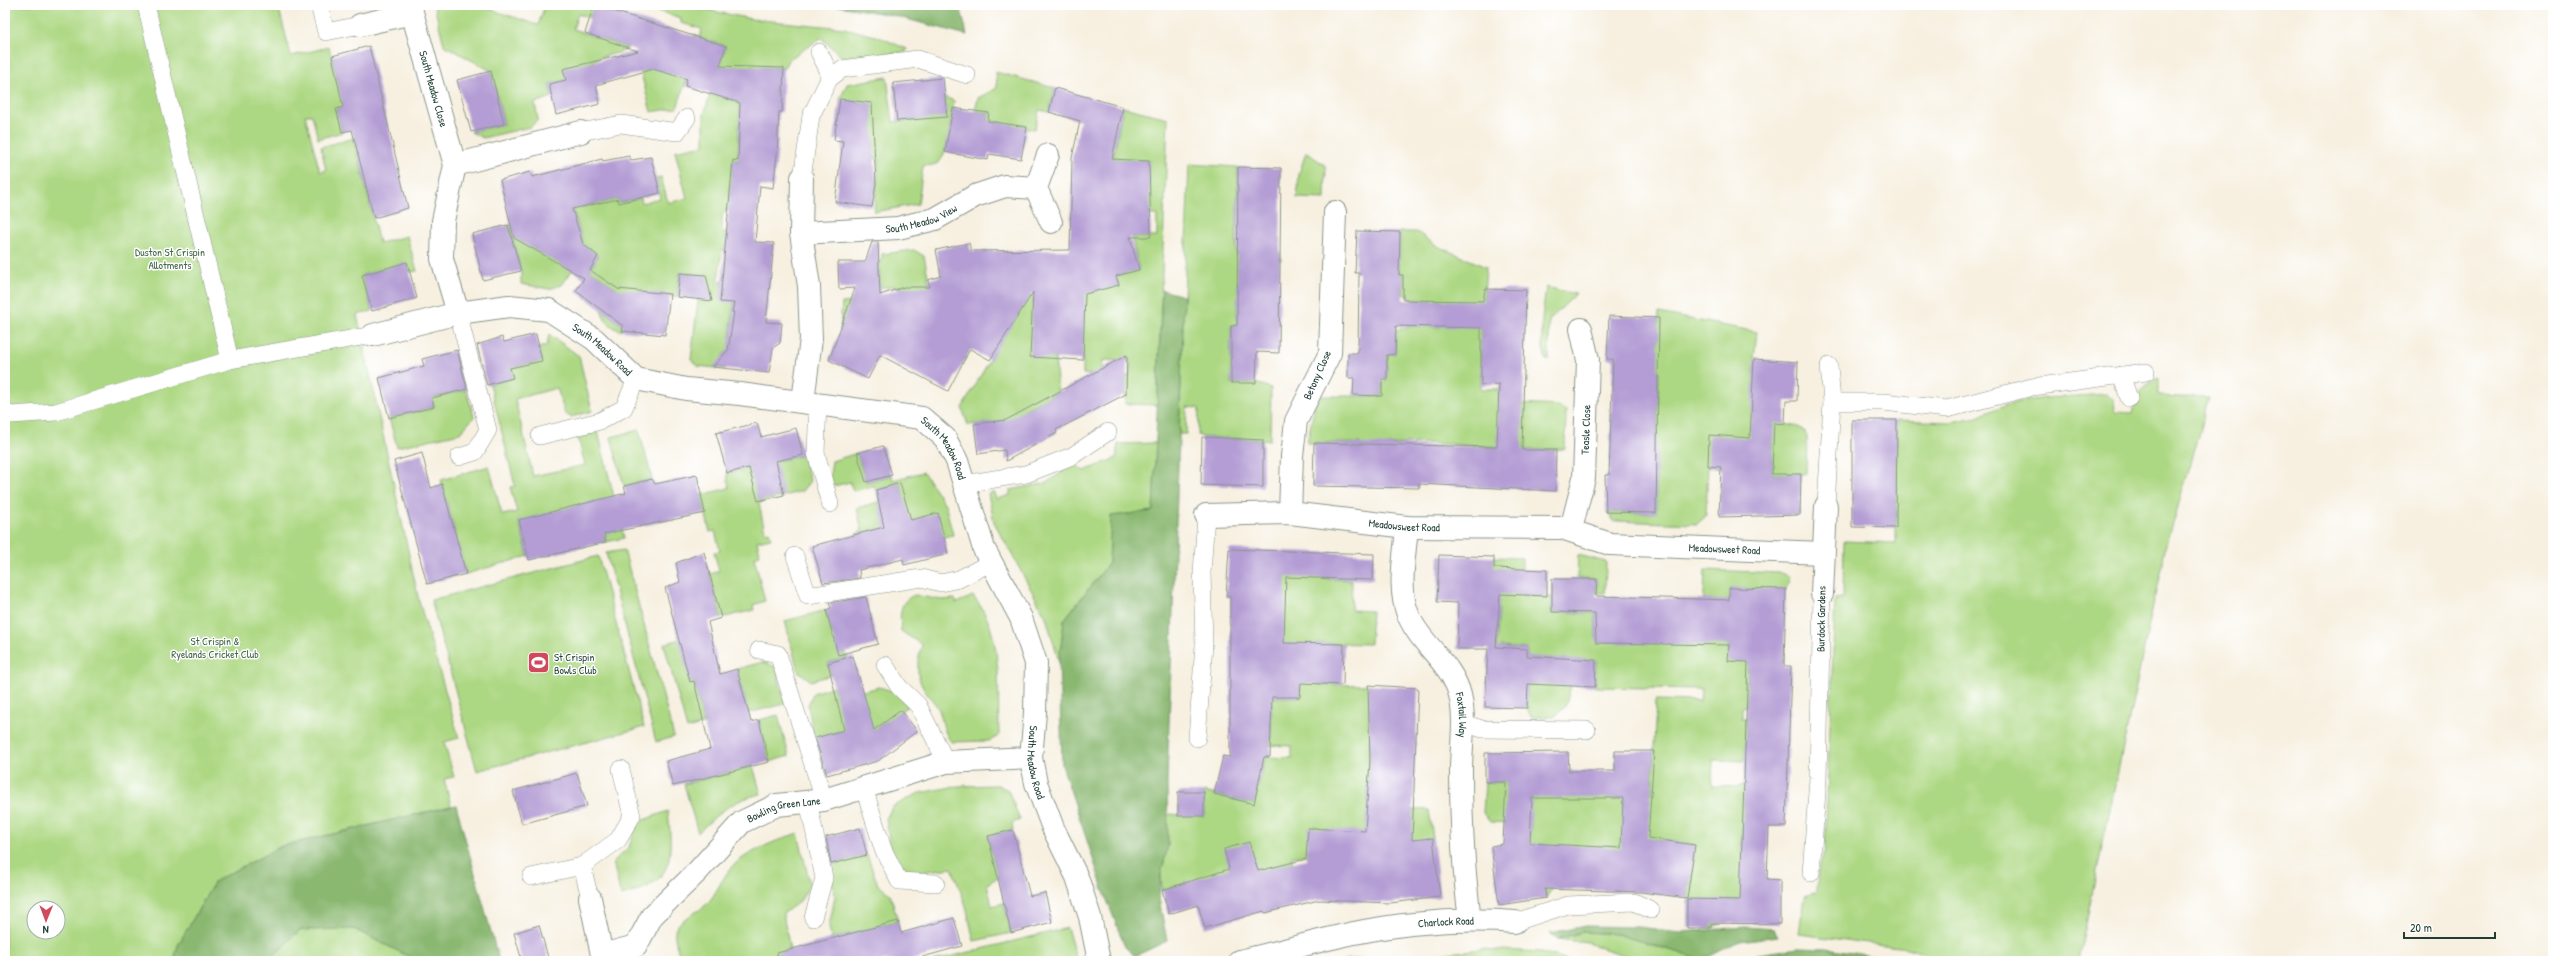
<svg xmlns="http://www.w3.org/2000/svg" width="2558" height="966" font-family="'Patrick Hand',sans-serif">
	<rect width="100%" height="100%" fill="#fff"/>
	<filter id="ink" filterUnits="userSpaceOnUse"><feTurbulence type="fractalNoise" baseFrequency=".025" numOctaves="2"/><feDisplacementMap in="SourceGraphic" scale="8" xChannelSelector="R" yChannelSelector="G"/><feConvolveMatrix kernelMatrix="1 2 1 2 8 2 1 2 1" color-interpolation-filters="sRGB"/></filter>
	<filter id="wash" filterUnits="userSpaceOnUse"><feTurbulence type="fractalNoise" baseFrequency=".012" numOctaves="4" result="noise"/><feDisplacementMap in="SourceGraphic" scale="16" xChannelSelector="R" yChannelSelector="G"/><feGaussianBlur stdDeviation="0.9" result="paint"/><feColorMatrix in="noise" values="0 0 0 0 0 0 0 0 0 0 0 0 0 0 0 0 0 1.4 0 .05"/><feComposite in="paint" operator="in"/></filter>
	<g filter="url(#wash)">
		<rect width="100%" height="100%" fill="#f7f0e0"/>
		<!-- green -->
		<g fill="#add883" stroke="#668a5c" fill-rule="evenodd">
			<path d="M5 5H278L291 56 329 47 344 107 336 109 342 132 318 139 312 115H305L320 172 326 170 321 147 354 138 379 243 407 236 417 271 410 272 407 263 362 275 372 311 357 315 419 601 459 738 444 742 454 777 444 779 451 806 282 846 215 881 178 945 174 961H5ZM34 908H58V932H34Z"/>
			<path d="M434 5H477L538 25 545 5H594L590 18 578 14 573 29 628 48 621 52 598 58 566 80 549 84 552 97 535 103 538 120 530 127 483 138 471 132 504 124 491 71 444 45Z"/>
			<path d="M638 5H684L751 19 844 28 879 37 907 49 906 52 856 58H843L821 38 788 60 784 68 742 67 738 153 759 163 733 160 729 205 749 208V213L725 210 722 216V232L746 234 728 251 722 250 718 281 751 285 735 293 730 337 733 353 726 352 722 357 721 363 726 369 697 366 691 359 701 275 680 273 677 297 645 292 622 331C611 328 605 321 601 310L616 288 590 270 598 256 588 248 562 285 549 289 521 284V271L509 225 516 223 583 244 573 209 618 199 619 203 641 198 642 203 660 198 656 178 661 177 668 203 687 198 675 151 704 145V114L726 46 700 38 677 108 651 112 640 69 645 53 682 77 695 34 700 38 702 29 681 23V18Z"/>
			<path d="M996 72 1055 88 1049 112 1039 110 1035 129 988 121 989 113 975 111 978 98 997 88Z"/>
			<path d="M887 77 893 122 915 120 946 110 945 97 954 101C951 116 949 150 940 161 936 166 929 165 923 166L918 204 874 212 879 159 872 157 840 99 847 84Z"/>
			<path d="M1123 107 1168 118 1157 405 1125 404 1126 376H1130V361L1103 360 1102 376 1083 374V359L1064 317 1088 290H1097L1119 285 1116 276 1139 270 1132 237H1157V215L1133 214 1149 161 1113 159Z"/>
			<path d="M1306 152 1326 166 1325 199 1297 198 1299 174Z"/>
			<path d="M1189 164 1238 167 1236 253H1280L1281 260 1238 259 1237 325 1231 326V383H1256L1271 388 1270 440 1202 437 1198 435 1199 408 1187 407 1186 434H1179Z"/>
			<path d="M1400 232H1417L1437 246 1486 267 1481 335V389H1499V403L1559 406 1566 411 1565 449 1527 450 1522 448C1470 447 1412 437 1361 450L1360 443H1307L1315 404 1321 396H1382V384L1387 379V355L1395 354 1396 330 1413 326 1440 327V301L1414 300 1403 294V275H1399Z"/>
			<path d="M914 250 924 256 933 302 1026 295 1035 297 1055 358 1058 392 1024 410 1029 419 968 425 962 408 992 356 970 349 963 363 930 344 840 331 842 303 899 300V287H880L879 261H882V254Z"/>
			<path d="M1546 287 1576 294 1549 320V360H1546L1542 344V318Z"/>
			<path d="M1659 313 1757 332 1754 359 1785 424C1795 426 1803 426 1807 437L1806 474H1772L1773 443 1761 442 1740 470 1708 466 1706 516 1697 524 1614 521 1606 512 1656 513V476L1629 436 1657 437 1659 372 1630 370 1658 338Z"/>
			<path d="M549 334 579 356 592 411 571 417 565 414 557 388 515 399 533 476 585 465 578 437 598 432 624 538 606 542 595 501 519 521 528 556 466 574 441 480 489 466 502 515 517 512 510 487 515 486 490 384 513 378 510 368 542 361 539 348 547 345Z"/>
			<path d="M2158 378V396L2209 398 2166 544 2078 961H1948L1907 948 1799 934 1804 896 1817 892 1818 870 1825 850 1835 599 1843 598 1844 541 1896 543 1897 420 1950 422 1977 417 2007 404 2045 398 2108 394 2114 400 2115 412 2133 413C2138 392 2139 388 2158 378Z"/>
			<path d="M466 390 474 417 460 433 397 447 389 418 434 407 432 398Z"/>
			<path d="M639 430 652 479 624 486 611 437Z"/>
			<path d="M1156 443 1153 511 1111 516 1109 563 1064 620 1059 662 1046 617 994 522 988 494 994 492 996 499 1010 495V490L1046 483 1074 464 1084 471 1116 458 1118 444Z"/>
			<path d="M857 453 866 482 892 475 893 480 923 472 945 504 953 535 944 537 858 542 856 534 862 531 857 508 903 495 900 483 876 490 874 486 853 491 850 482 834 486 830 476 832 461Z"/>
			<path d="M803 455 810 481 802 491 759 503 765 532 769 531 771 538 757 541 760 555 754 557 765 601 753 605 754 610 721 618 710 574 719 571 714 552 720 551 715 531 710 532 701 495 729 488 727 473Z"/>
			<path d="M624 550 674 737 656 742 606 553Z"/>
			<path d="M1578 555 1606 562 1605 593H1596L1597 579 1577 578Z"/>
			<path d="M598 556 644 727 477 771 431 600Z"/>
			<path d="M1494 557 1522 558V595L1552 597V612L1595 613 1596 639 1612 640 1703 619 1705 570 1782 573 1790 577 1786 589 1729 635 1728 660 1744 661 1748 664 1747 706 1742 707V719H1746L1745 761 1713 760 1712 786 1738 787 1745 784 1744 826 1742 829 1741 840 1751 900H1722V923L1711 928V903H1687L1695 845 1655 839 1624 851 1554 870 1551 890 1546 898 1542 870 1505 844 1503 835H1530L1531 824 1490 822 1483 813 1485 782H1524L1569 771H1573V797L1614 792 1652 793 1656 700 1700 701 1701 689 1595 687 1596 660 1571 686 1565 707 1554 717H1531L1527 708V649L1501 647 1496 649 1499 609 1464 607 1493 579Z"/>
			<path d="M1326 561 1325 579 1352 580 1351 610 1372 611 1370 644 1317 643V684L1372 685 1367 808 1429 810 1433 838 1318 855 1292 856V863L1193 888 1187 882 1162 890 1161 874 1168 845 1166 814 1204 816V792L1254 804 1265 757 1292 758V746L1266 745 1271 739 1272 699 1274 697H1300L1301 671 1274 670 1256 571Z"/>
			<path d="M915 595 941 600 955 599 956 603 973 596C1005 633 997 690 999 736L989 741 951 742C943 731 943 722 939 710 937 705 931 699 928 695 915 679 916 663 922 645L901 631C900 616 898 601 915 595Z"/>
			<path d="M826 610 832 632 848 657 828 663 831 675 811 681 798 671 785 621Z"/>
			<path d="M680 639 690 682 694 681 704 724 687 729 664 644Z"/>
			<path d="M763 662 776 667 785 704 748 713 737 669Z"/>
			<path d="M834 686 837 698 879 687 895 692 908 706 869 734 841 741 838 731 814 738 808 705 813 693Z"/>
			<path d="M778 715 789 756 769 762 759 720Z"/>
			<path d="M753 766 761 794C732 800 718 813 698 833L684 784Z"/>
			<path d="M998 785 1008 790 1020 820 1012 823 1013 830 988 836 998 877 987 884 992 906 1004 903 1011 933 974 941 966 906 952 868 927 871H906L891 852 886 819 892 807 919 793 957 786Z"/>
			<path d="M668 811C673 859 675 883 621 896L613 862 629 847 638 822Z"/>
			<path d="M798 833 810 885 800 901 783 914 790 949 767 958 768 961H681C679 952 672 937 676 928 682 917 698 913 707 904 717 893 722 877 733 866 748 851 778 840 798 833Z"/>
			<path d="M867 855 878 885 890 894 898 921 831 939 829 926 835 897 829 865Z"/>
			<path d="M1067 928 1077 961H933Z"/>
			<path d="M354 929 418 961H268L300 930Z"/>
			<path d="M1582 932 1617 934 1702 960 1642 961 1587 943 1558 939Z"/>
			<path d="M1481 949 1541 952 1573 961H1417V957Z"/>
			<path d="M1397 958V961H1343L1349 959Z"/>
		</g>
		<!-- forest -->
		<g fill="#8ab871" stroke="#547a52">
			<path d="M834 5H960L967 35 891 15Z"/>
			<path d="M1162 290 1184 296 1167 781 1168 845 1161 874 1159 899 1167 941 1135 956 1125 947 1105 895 1062 765 1059 662 1064 620 1109 563 1111 516 1153 511Z"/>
			<path d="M456 805 499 961H418L354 929 300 930 268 961H174L178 945 215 881 282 846Z"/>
			<path d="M1585 926 1638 927 1680 932 1746 927 1774 929 1778 936 1740 941 1702 960 1617 934 1582 932 1558 939 1550 933Z"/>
			<path d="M1799 948 1827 949 1884 958V961H1742L1758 954Z"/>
		</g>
		<g id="blocks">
			<!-- building -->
			<g fill="#b49dd4" fill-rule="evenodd">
				<path d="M594 5 726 46 720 66 784 68 782 112H779L777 155 773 188 760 186 755 242 774 243 766 322 782 323 780 343 773 348 769 373 713 367 728 350 734 312H732L734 303 720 302 733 160 738 161 740 103 685 86 687 79 653 69 596 85 600 104 556 115 549 84 566 80 563 69 638 51 585 33Z"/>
				<path d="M369 46 408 208 374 218 352 130 342 132 336 109 343 107 332 56Z"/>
				<path d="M491 71 504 124 471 132 457 80Z"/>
				<path d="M943 78 947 117 897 121 893 83Z"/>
				<path d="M1055 88 1123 107 1112 159 1149 161 1151 237H1130L1139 270 1116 276 1119 285 1085 294 1083 360 1030 357 1033 292 990 360 970 349 948 391 880 355 868 379 829 360 855 288 839 289 838 262H865L872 242H878L880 295 904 287H930L928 280 941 276 936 250 969 243 971 251 1070 250 1072 158 1080 121 1049 112Z"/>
				<path d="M840 99 872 103 876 184 872 207 835 202 843 141 834 140Z"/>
				<path d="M953 108 989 113 988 121 1027 127 1021 159 989 154 988 160 945 152Z"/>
				<path d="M629 156 631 160 651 157 660 193 619 203 618 199 572 209 583 244 598 256 590 270 618 289 670 294 665 335 622 331 623 326 576 291 584 278 514 238 500 180 530 172 532 177 602 159 603 161Z"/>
				<path d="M1238 167 1281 168 1279 353 1257 352 1256 383H1231V326L1237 325Z"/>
				<path d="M508 225 521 271 483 280 472 234Z"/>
				<path d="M1357 231 1400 232 1399 275H1403V300L1483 301 1485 289 1526 290 1522 450H1556L1555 491 1419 484V488L1313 486 1314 443 1497 447 1499 384 1481 385V328L1396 326 1395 354 1387 355V379H1382V396L1353 395 1354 378H1348V353H1358L1359 273H1355Z"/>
				<path d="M407 262 417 298 372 311 362 275Z"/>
				<path d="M680 273 706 275 712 301 677 297Z"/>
				<path d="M1609 316 1659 318 1656 513 1606 512 1605 475H1609L1613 359H1607Z"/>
				<path d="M536 334 542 361 510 368 513 378 487 385 477 345 502 337 504 342Z"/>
				<path d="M457 350 467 389 432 398 434 407 389 418 379 378 424 366 422 359Z"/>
				<path d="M1127 355 1126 394 1056 430 1057 433 1006 461 1005 450 978 454 974 424 1006 420Z"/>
				<path d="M1754 359 1798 362 1797 401H1786L1785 424 1774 423 1772 474H1801L1800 515 1719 517 1721 467 1708 466 1709 435 1750 438Z"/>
				<path d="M1852 420H1897L1896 528 1852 527Z"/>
				<path d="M757 423 761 437 796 428 803 455 776 461 784 495 758 501 749 468 727 473 716 433Z"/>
				<path d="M1202 437 1263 440V487L1201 485Z"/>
				<path d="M883 446 892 475 866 482 857 453Z"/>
				<path d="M422 453 431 488 442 484 466 574 427 584 394 461Z"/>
				<path d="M697 475 705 513 604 534 606 542 529 560 519 520 626 493 624 486 652 479 655 484Z"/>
				<path d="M900 483 911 520 938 513 948 554 904 565 903 559 859 570 860 578 823 583 812 546 884 527 876 490Z"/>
				<path d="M1229 549 1374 554 1373 580 1286 577 1284 643 1344 644 1343 685 1301 683 1300 697H1272L1270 757H1264L1254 804 1214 794 1223 756 1230 757V597H1226Z"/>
				<path d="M704 552 721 618 708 622 720 674 737 669 751 722 759 720 769 762 673 786 666 761 710 749 694 681 690 682 665 588 680 582 676 563Z"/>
				<path d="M1439 555 1494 557V568L1547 570V596L1500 594 1496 647 1527 649V656L1596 660 1595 687 1528 684 1527 708 1485 707 1488 649H1457L1458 603 1437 602Z"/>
				<path d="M1552 579H1597L1596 596 1729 600V588L1786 589 1784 666H1791L1786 827H1769L1767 879 1780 880V924L1711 923V928H1687V899L1740 900 1748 662 1728 661 1729 645 1596 643 1595 613 1552 612Z"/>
				<path d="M866 597 878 644 838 655 826 610 831 608 829 603Z"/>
				<path d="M853 656 874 730 901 710 917 731 878 761 827 775 815 738 844 730 828 663Z"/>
				<path d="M1368 685 1418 688 1412 840 1433 838 1440 897 1390 903 1319 900 1265 913 1264 911 1205 928 1198 905 1169 914 1162 890 1229 869 1224 849 1249 842 1258 871 1306 859 1308 828 1365 831 1370 761Z"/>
				<path d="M1615 751H1654L1648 838 1695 845 1687 898 1641 892 1545 889 1546 898 1499 905 1491 846 1503 844 1506 782H1485V753L1568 752 1569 771H1615ZM1532 798H1623L1621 848 1530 843Z"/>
				<path d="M577 773 587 806 522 824 513 791Z"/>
				<rect x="1178" y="792" width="26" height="24"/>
				<path d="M860 828 867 855 831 864 826 837Z"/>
				<path d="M1013 830 1030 896 1045 893 1052 922 1011 933 988 836Z"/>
				<path d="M954 918 962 946 908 961H778L777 953 898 921 901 933Z"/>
				<path d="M539 925 549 961H522L514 933Z"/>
			</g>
		</g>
	</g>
	<g filter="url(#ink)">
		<use href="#blocks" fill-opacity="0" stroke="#8b968a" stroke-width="1"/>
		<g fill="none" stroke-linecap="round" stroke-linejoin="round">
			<defs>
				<g id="service">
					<path d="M146 5 230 360"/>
					<path d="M319 5 326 32 360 25"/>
					<path d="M819 52 828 70 829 79"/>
					<path d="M581 132 621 124 677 132 687 118"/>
					<path d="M802 178 811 116 829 79 842 69 918 59 967 75"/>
					<path d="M458 313 488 430 475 452 459 457"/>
					<path d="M2121 375 2129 398"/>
					<path d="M1832 402H1883L1947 409 2032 387 2146 372"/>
					<path d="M818 403 816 453 830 504"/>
					<path d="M5 412 11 415 56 412 230 360 373 335"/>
					<path d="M540 436 600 421 624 408 636 379"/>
					<path d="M964 484 1026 474 1072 456 1108 432"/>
					<path d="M1826 506 1832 402 1829 366"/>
					<path d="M795 556 808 596 921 578 941 583 959 579 990 563"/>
					<path d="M759 650 778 654 824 800"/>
					<path d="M885 665 899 687 918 705 946 762"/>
					<path d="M1463 723 1482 729 1587 730"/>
					<path d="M1197 738 1204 645 1202 573 1206 515"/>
					<path d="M864 788 883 849 899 881 936 883"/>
					<path d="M808 801 824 878 813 918"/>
					<path d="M582 866 590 898"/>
					<path d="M1811 873 1818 778 1822 594"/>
					<path d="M531 877 582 866 618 840 632 816 621 769"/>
					<path d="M1515 922 1568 905 1634 902 1651 910"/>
				</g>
				<g id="minor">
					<path id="s1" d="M410 5 455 165 443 221 442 259 458 313"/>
					<path d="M360 25 412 13"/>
					<path d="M1048 155 1036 188 1051 222"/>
					<path d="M455 165 581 132"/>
					<path d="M802 178 801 233 809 286 811 339 803 401"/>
					<path id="s2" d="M801 233 898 228 935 219 975 196 1005 186 1036 188"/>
					<path id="s3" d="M373 335 458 313 509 306 549 310 594 339 636 379 686 389 740 394 922 418 945 438 957 461 984 549 1021 618 1036 663 1035 713 1031 758 1036 783 1053 828 1077 877 1090 917 1099 961"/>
					<path d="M1290 513 1292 456 1296 421 1330 353 1335 212"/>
					<path id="s4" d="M1206 515 1290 513 1407 527 1562 528 1610 544 1823 553"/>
					<path id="s5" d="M1407 527C1405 555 1397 590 1409 617 1422 646 1452 663 1460 695 1466 720 1461 745 1461 771 1461 821 1463 869 1470 919"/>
					<path id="s6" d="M1571 529 1584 478 1588 360 1581 329"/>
					<path d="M1822 594 1826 506"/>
					<path id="s7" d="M590 898 602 955 636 946 652 916 697 872 742 822 777 805 824 800 946 762 1031 758"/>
					<path id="s8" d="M1240 961C1276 953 1312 942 1349 934 1403 923 1460 918 1515 922"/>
				</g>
			</defs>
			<!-- service casing -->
			<use href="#service" stroke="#8b968a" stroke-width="18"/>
			<!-- minor casing -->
			<use href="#minor" stroke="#8b968a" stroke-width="24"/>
			<!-- service -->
			<use href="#service" stroke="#fff" stroke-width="17"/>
			<!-- minor -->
			<use href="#minor" stroke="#fff" stroke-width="22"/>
		</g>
	</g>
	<!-- icons -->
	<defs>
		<symbol id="stadium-square" viewBox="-11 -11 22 22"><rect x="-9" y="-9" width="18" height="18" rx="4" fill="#d1495b" stroke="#fff"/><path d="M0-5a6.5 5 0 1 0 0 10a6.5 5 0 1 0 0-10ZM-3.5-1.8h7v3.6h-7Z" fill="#fff"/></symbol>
	</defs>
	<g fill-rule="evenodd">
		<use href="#stadium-square" x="526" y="650" width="25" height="25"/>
	</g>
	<g text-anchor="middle" stroke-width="3" stroke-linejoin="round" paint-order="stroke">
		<!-- street labels -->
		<g font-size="11" fill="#1f3d34" stroke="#fff">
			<text dy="4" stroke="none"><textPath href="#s1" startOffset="87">South Meadow Close</textPath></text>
			<text dy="4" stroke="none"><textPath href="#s2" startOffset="122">South Meadow View</textPath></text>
			<text dy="4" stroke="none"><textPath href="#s3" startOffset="246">South Meadow Road</textPath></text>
			<text transform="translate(1317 375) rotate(-66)" y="4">Betony Close</text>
			<text dy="4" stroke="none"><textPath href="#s6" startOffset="101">Teasle Close</textPath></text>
			<text dy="4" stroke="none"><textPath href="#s3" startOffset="618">South Meadow Road</textPath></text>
			<text dy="4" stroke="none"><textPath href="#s4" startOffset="199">Meadowsweet Road</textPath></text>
			<text dy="4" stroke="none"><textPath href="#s4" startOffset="522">Meadowsweet Road</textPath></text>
			<text transform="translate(1821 619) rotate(-89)" y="4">Burdock Gardens</text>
			<text dy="4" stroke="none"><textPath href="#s5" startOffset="205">Foxtail Way</textPath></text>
			<text dy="4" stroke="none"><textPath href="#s3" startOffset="954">South Meadow Road</textPath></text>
			<text dy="4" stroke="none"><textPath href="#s7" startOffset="302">Bowling Green Lane</textPath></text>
			<text dy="4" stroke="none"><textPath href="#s8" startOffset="210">Charlock Road</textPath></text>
		</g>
		<!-- park labels -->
		<g font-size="11" fill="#426448" stroke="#fff">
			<text x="170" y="256">Duston St Crispin<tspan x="170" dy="13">Allotments</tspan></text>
			<text x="215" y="645">St Crispin &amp;<tspan x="215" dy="13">Ryelands Cricket Club</tspan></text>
		</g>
		<!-- poi labels -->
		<g font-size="11" fill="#1f3d34" stroke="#fff" text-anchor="start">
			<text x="554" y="661">St Crispin<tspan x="554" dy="13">Bowls Club</tspan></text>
		</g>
	</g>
	<!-- margin -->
	<rect width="2558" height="966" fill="none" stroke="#fff" stroke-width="20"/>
	<!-- north arrow -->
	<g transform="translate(46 920) rotate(181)"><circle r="19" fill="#ffffff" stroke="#a5b1ae"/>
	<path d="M0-3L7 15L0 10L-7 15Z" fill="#d1495b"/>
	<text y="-6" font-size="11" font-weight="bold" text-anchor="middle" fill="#1f3d34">N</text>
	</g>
	<!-- scale -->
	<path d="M2404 932v6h91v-6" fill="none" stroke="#1f3d34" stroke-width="2"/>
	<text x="2410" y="932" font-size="12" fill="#1f3d34" stroke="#ffffff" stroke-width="3" paint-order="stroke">20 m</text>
</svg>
